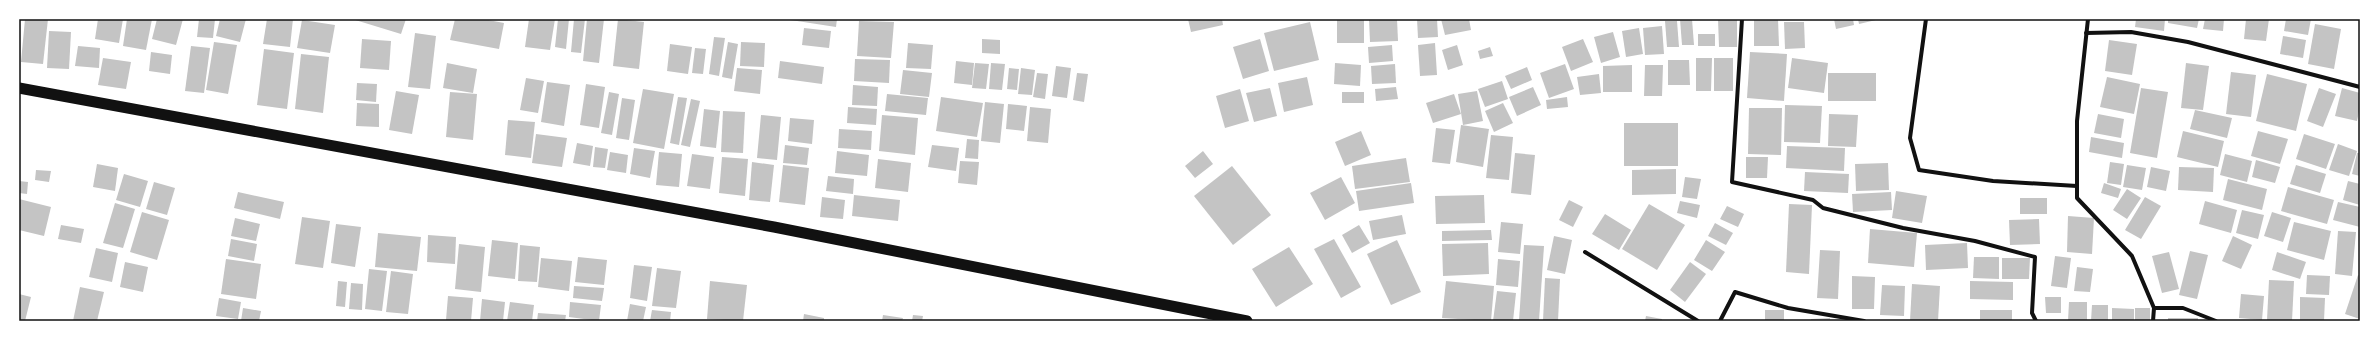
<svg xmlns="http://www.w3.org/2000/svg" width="2379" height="340" font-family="Arial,sans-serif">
	<rect width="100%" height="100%" fill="#fff"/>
	<!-- building -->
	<g fill="#c4c4c4">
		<path d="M25 19H48L43 64 21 62Z"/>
		<path d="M98 19H123L119 43 95 39Z"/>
		<path d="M127 19H152L146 50 123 46Z"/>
		<path d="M157 19H183L176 45 152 39Z"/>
		<path d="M199 19H215L213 38 197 37Z"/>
		<path d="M220 19H246L240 42 216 36Z"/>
		<path d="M267 19H293L290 47 263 44Z"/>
		<path d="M352 19H406L401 34Z"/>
		<path d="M455 19H483L504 23 499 49 450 40Z"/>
		<path d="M529 19H555L550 50 525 47Z"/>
		<path d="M558 19H569L566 49 555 47Z"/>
		<path d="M574 19H585L581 53 571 52Z"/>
		<path d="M587 19H604L599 63 583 61Z"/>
		<path d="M618 19 644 22 639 69 613 66Z"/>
		<path d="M784 19H837L836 27Z"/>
		<path d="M1188 19H1222L1223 25 1191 32Z"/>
		<rect x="1337" y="19" width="27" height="24"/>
		<path d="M1369 19H1397L1398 41 1370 42Z"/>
		<path d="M1417 19H1437L1438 37 1418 38Z"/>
		<path d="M1441 19H1469L1471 30 1445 35Z"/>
		<path d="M1680 19H1692L1694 45H1682Z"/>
		<path d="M1718 19H1737V47H1719Z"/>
		<path d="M1754 19H1778L1779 46H1754Z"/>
		<path d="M1834 19H1853L1854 25 1836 29Z"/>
		<path d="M1858 19H1876V20L1859 24Z"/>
		<path d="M2136 19H2165L2164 31 2135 27Z"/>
		<path d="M2168 19H2199L2197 28 2168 23Z"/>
		<path d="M2205 19H2224L2223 31 2203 29Z"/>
		<path d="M2246 19H2269L2266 41 2244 39Z"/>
		<path d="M2286 19H2311L2308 35 2284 31Z"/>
		<path d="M302 20 335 25 330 53 297 48Z"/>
		<path d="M859 21 894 22 891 58 857 56Z"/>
		<path d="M1665 21H1677L1679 47H1667Z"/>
		<path d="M1310 22 1319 60 1274 71 1264 33Z"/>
		<path d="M1784 22H1804L1805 48 1785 49Z"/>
		<path d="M2315 24 2341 29 2334 69 2308 64Z"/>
		<path d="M1662 26 1664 54 1645 55 1643 28Z"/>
		<path d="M804 28 831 31 829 48 802 45Z"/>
		<path d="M1639 28 1643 54 1626 57 1622 31Z"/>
		<path d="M49 31 71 32 69 69 47 68Z"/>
		<path d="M1613 32 1620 57 1601 63 1594 37Z"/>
		<path d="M415 33 436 36 430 89 408 87Z"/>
		<rect x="1698" y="34" width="17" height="12"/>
		<path d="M2283 36 2306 40 2303 58 2280 54Z"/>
		<path d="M714 37 725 38 719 76 709 74Z"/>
		<path d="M362 39 391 41 389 70 360 68Z"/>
		<path d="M982 39 1000 40V54L982 53Z"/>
		<path d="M1260 39 1269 71 1243 79 1233 47Z"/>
		<path d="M1583 39 1593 62 1571 71 1562 47Z"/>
		<path d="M2109 40 2137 44 2132 75 2105 71Z"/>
		<path d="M214 42 237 45 228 94 206 90Z"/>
		<path d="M728 42 738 44 732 79 722 77Z"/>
		<path d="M741 42 765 43 764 67 740 66Z"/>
		<path d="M908 43 933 45 931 69 906 68Z"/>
		<path d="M1435 43 1437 75 1420 76 1418 45Z"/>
		<path d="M670 44 692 47 688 74 667 71Z"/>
		<path d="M1392 45 1393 61 1369 63 1368 47Z"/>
		<path d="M1457 45 1463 65 1448 70 1442 50Z"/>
		<path d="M78 46 100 48 99 68 75 66Z"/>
		<path d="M191 46 210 48 204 93 185 91Z"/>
		<path d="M1490 47 1493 56 1480 59 1478 51Z"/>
		<path d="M695 48 706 49 703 74 692 73Z"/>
		<path d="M264 49 294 53 287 109 257 105Z"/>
		<path d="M151 52 172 55 170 74 149 71Z"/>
		<path d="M1750 52 1787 54 1784 101 1747 98Z"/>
		<path d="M301 54 329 57 323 113 295 109Z"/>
		<path d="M103 58 131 62 126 89 98 85Z"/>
		<path d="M1696 58H1712L1711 91H1696Z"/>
		<rect x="1714" y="58" width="19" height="33"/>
		<path d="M1792 58 1828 63 1824 93 1788 88Z"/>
		<path d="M855 59 890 60 889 83 854 81Z"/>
		<path d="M1668 60H1689L1690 85H1668Z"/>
		<path d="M780 61 824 67 822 84 778 78Z"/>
		<path d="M956 61 974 63 972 85 954 83Z"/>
		<path d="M447 63 477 69 473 93 443 88Z"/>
		<path d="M975 63 989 64 986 89 972 88Z"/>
		<path d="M991 63 1005 64 1002 90 989 89Z"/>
		<path d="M1335 63 1361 65 1360 86 1334 84Z"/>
		<path d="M2186 63 2209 66 2203 110 2181 108Z"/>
		<path d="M1395 64 1396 83 1372 84 1371 66Z"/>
		<path d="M1565 64 1574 89 1549 98 1540 73Z"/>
		<path d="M1632 65V92H1603V66Z"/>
		<path d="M1645 65H1663L1662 96H1644Z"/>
		<path d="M1056 66 1071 68 1067 98 1052 96Z"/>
		<path d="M1527 67 1532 80 1511 89 1505 76Z"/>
		<path d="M737 68 762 70 760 94 734 91Z"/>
		<path d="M1009 68 1019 69 1017 90 1007 89Z"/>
		<path d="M1021 68 1035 70 1032 95 1018 94Z"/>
		<path d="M903 70 932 73 929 97 900 94Z"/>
		<path d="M2231 72 2256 75 2251 117 2226 114Z"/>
		<path d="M1037 73 1048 74 1045 99 1033 97Z"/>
		<path d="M1077 73 1088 74 1084 102 1073 100Z"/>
		<rect x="1828" y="73" width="48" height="28"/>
		<path d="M1599 74 1601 93 1580 95 1577 77Z"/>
		<path d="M2267 74 2307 84 2296 131 2256 121Z"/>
		<path d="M1307 77 1313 105 1284 112 1278 83Z"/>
		<path d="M2107 77 2140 84 2134 114 2100 107Z"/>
		<path d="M526 78 544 81 538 113 520 110Z"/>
		<path d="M1502 81 1508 99 1485 107 1478 89Z"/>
		<path d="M547 82 570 85 564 126 541 122Z"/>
		<path d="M357 83 377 84 376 102 356 100Z"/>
		<path d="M586 84 605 87 599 128 580 125Z"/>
		<path d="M853 85 878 87 877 106 852 105Z"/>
		<path d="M1396 87 1398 99 1376 101 1375 89Z"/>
		<path d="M1533 87 1541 105 1517 116 1509 97Z"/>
		<path d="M1270 88 1277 116 1254 122 1246 93Z"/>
		<path d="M2141 88 2168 92 2157 158 2130 153Z"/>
		<path d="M2319 88 2336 94 2323 127 2307 121Z"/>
		<path d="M2342 88 2360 93V107L2357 121 2335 116Z"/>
		<path d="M643 89 674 94 664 149 633 143Z"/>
		<path d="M1240 89 1249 121 1225 128 1216 96Z"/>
		<path d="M396 91 419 95 412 134 389 130Z"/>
		<path d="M1477 91 1483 121 1463 125 1458 94Z"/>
		<path d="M450 92 477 94 473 140 446 137Z"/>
		<path d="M609 92 619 94 612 135 601 133Z"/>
		<rect x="1342" y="92" width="22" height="11"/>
		<path d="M887 94 928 98 926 115 885 111Z"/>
		<path d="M1454 94 1461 114 1433 123 1426 103Z"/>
		<path d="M678 97 687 98 679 145 670 143Z"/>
		<path d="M941 97 983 103 977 137 936 131Z"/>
		<path d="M1567 97 1568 107 1547 109 1546 100Z"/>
		<path d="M622 98 635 100 629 140 616 138Z"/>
		<path d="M691 99 700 101 690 147 681 145Z"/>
		<path d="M985 102 1004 104 1000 143 981 141Z"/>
		<path d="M357 103 379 104V127L356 126Z"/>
		<path d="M1503 103 1513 123 1494 132 1485 111Z"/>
		<path d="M1008 104 1027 106 1024 131 1006 129Z"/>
		<path d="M1785 105 1822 106 1820 143 1784 142Z"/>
		<path d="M848 107 877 109 876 125 847 123Z"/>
		<path d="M1030 107 1051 109 1048 143 1027 141Z"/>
		<path d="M1749 108H1782L1781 155 1748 154Z"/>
		<path d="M704 109 720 111 716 148 700 146Z"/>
		<path d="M2195 110 2232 118 2227 138 2190 129Z"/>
		<path d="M723 111 745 112 743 153 721 152Z"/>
		<path d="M1829 114 1858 115 1856 147 1828 146Z"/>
		<path d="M2098 114 2124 119 2121 138 2094 133Z"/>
		<path d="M761 115 781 117 777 160 757 158Z"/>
		<path d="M882 115 918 118 915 155 879 151Z"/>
		<path d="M790 118 814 120 812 144 788 141Z"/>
		<path d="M508 120 535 122 531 158 505 155Z"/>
		<rect x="1624" y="123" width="54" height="43"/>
		<path d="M1461 125 1489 129 1483 167 1456 162Z"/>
		<path d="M1436 128 1455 130 1450 164 1432 162Z"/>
		<path d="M839 129 872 131 871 150 838 148Z"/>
		<path d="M1361 131 1371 155 1345 166 1335 142Z"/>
		<path d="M2183 131 2224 141 2218 167 2177 157Z"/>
		<path d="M2258 131 2288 139 2280 164 2251 156Z"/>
		<path d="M536 134 567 138 562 167 532 163Z"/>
		<path d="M2304 134 2335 144 2326 169 2296 159Z"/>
		<path d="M1491 135 1513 137 1509 180 1486 178Z"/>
		<path d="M2091 137 2124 143 2122 158 2089 152Z"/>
		<path d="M967 139 979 140 978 159 965 158Z"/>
		<path d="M577 143 593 146 590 166 573 163Z"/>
		<path d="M2338 144 2357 151 2349 176 2329 170Z"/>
		<path d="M785 145 809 148 807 165 783 163Z"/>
		<path d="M932 145 959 148 956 171 928 167Z"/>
		<path d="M1787 146 1845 148 1844 171 1786 168Z"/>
		<path d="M595 147 608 149 605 168 593 167Z"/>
		<path d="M634 148 655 151 650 178 630 174Z"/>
		<path d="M837 151 869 155 867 176 835 173Z"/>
		<path d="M1203 151 1213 164 1195 178 1185 166Z"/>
		<path d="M610 152 628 155 626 173 607 170Z"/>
		<path d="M659 152 682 154 679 187 656 185Z"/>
		<path d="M1515 153 1535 155 1531 195 1511 193Z"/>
		<path d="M2357 153H2360V176L2352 174Z"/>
		<path d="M692 154 714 157 710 189 687 186Z"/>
		<path d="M2225 154 2252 161 2247 182 2220 175Z"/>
		<path d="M722 157 748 159 745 196 719 193Z"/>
		<path d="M1746 157H1768L1767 178H1746Z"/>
		<path d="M1406 158 1410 182 1355 189 1352 166Z"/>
		<path d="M878 159 911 163 908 192 875 188Z"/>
		<path d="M2256 160 2280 167 2275 183 2252 177Z"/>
		<path d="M960 161 979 162 977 185 958 183Z"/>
		<path d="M752 162 774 165 770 202 749 200Z"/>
		<path d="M2110 162 2124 164 2121 185 2107 183Z"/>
		<path d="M1888 163 1889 190 1856 191 1855 164Z"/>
		<path d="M97 164 118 168 115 191 93 187Z"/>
		<path d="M783 165 809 168 805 205 779 202Z"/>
		<path d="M2127 165 2146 168 2142 190 2123 187Z"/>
		<path d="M2296 165 2326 174 2320 193 2290 184Z"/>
		<path d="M1232 166 1271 215 1233 245 1194 196Z"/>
		<path d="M2151 167 2170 171 2166 191 2147 187Z"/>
		<path d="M2179 167 2214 168 2213 192 2178 190Z"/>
		<path d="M1676 169V194L1632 195V170Z"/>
		<path d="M36 170 51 171 49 182 35 180Z"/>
		<path d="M1805 172 1849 174 1848 193 1804 191Z"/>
		<path d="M124 174 148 181 140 207 116 200Z"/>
		<path d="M828 176 854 179 853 194 826 191Z"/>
		<path d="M1341 177 1355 203 1325 220 1310 193Z"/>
		<path d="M1685 177 1701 179 1697 199 1682 197Z"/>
		<path d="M2228 179 2267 189 2262 210 2223 200Z"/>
		<path d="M19 181 28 182 27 194 19 193Z"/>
		<path d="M2348 181 2360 184V205L2343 200Z"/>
		<path d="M154 182 175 188 167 215 146 209Z"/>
		<path d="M1411 183 1414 203 1359 211 1356 191Z"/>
		<path d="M2104 183 2121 189 2118 198 2101 193Z"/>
		<path d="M2288 187 2334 200 2327 224 2281 211Z"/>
		<path d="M2127 189 2141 198 2127 219 2113 210Z"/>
		<path d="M1896 191 1927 196 1922 223 1892 218Z"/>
		<path d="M238 192 284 202 280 219 234 208Z"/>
		<path d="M1891 192 1892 210 1853 212 1852 194Z"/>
		<path d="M854 195 900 200 898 221 852 216Z"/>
		<path d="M1484 195 1485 223 1436 224 1435 196Z"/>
		<path d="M822 197 845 200 843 219 820 217Z"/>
		<path d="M2145 197 2161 206 2141 239 2125 230Z"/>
		<rect x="2020" y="198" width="27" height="16"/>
		<path d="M19 199 51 207 44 236 19 230Z"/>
		<path d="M1569 200 1583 207 1573 227 1559 220Z"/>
		<path d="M1680 201 1700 205 1697 218 1677 213Z"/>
		<path d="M2205 201 2237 210 2231 233 2199 224Z"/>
		<path d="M2338 202 2360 207V227L2333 220Z"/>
		<path d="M115 203 135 209 123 248 103 243Z"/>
		<path d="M1649 204 1685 225 1657 270 1622 249Z"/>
		<path d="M1789 204 1812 205 1809 274 1786 272Z"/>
		<path d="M1727 206 1744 214 1738 227 1720 219Z"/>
		<path d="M2242 210 2264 215 2258 239 2236 233Z"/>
		<path d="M142 212 169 220 157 260 130 252Z"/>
		<path d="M2272 212 2291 218 2283 242 2264 236Z"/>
		<path d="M1605 214 1631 230 1619 250 1592 234Z"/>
		<path d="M1402 215 1406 234 1373 240 1369 221Z"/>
		<path d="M2068 216 2094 218 2092 254 2067 252Z"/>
		<path d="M302 217 330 221 323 268 295 264Z"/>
		<path d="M235 218 260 224 256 241 231 236Z"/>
		<path d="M2039 219 2040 244 2010 245 2009 220Z"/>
		<path d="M1501 222 1523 224 1520 254 1498 252Z"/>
		<path d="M2294 222 2331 231 2324 260 2287 250Z"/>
		<path d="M1715 223 1733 233 1726 245 1708 236Z"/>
		<path d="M336 224 361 227 355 267 331 263Z"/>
		<path d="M61 225 84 229 81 243 58 239Z"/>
		<path d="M1359 225 1370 243 1352 253 1342 235Z"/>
		<path d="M1870 229 1917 233 1914 267 1868 263Z"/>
		<path d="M1491 230 1492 240 1442 241V231Z"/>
		<path d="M2338 231 2356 232 2352 276 2335 274Z"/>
		<path d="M378 233 421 237 417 271 375 267Z"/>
		<path d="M428 235 456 237 455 264 427 262Z"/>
		<path d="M1554 236 1572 240 1565 274 1547 270Z"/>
		<path d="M2233 236 2252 245 2241 269 2222 261Z"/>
		<path d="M231 239 257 244 254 261 228 256Z"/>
		<path d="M1334 239 1361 287 1341 298 1314 249Z"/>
		<path d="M492 240 518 243 515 279 488 276Z"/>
		<path d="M1397 240 1421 292 1391 305 1367 254Z"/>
		<path d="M1706 240 1725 252 1712 271 1694 260Z"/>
		<path d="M1488 243 1489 274 1443 276 1442 244Z"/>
		<path d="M1967 243 1968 268 1926 270 1925 245Z"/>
		<path d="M459 244 485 247 481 292 455 289Z"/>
		<path d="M520 245 540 247 537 282 518 281Z"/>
		<path d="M1524 245 1544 246 1539 321H1519Z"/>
		<path d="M1289 247 1313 284 1276 307 1252 269Z"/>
		<path d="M96 248 118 253 112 282 89 277Z"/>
		<path d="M1820 250 1840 251 1838 299 1817 298Z"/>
		<path d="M2190 251 2208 255 2197 299 2179 295Z"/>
		<path d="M2169 252 2179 289 2162 293 2152 256Z"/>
		<path d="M2277 252 2306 262 2300 279 2272 270Z"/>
		<path d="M2055 256 2071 258 2067 288 2051 286Z"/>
		<path d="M578 257 607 260 604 285 575 282Z"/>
		<path d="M1974 257H1999V279L1973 278Z"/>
		<path d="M541 258 572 261 569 291 538 287Z"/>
		<path d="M2002 258H2030L2029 279H2002Z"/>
		<path d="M226 259 261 264 256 299 221 294Z"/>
		<path d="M1498 259 1520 261 1518 287 1496 285Z"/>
		<path d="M125 262 148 267 143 292 120 287Z"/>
		<path d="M1690 262 1706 274 1685 302 1670 290Z"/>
		<path d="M634 265 652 267 647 301 630 298Z"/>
		<path d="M2077 267 2093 269 2090 292 2074 291Z"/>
		<path d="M657 268 681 271 676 308 652 306Z"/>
		<path d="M369 269 387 271 382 311 365 309Z"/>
		<path d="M391 271 413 274 408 314 386 312Z"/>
		<path d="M2307 275 2330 276 2329 295 2306 294Z"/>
		<path d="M2358 275 2360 276V319L2345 314Z"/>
		<path d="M1852 276 1875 277 1874 309H1852Z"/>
		<path d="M1545 278 1560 279 1558 321H1543Z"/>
		<path d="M2269 280 2294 281 2292 321 2267 320Z"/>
		<path d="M338 281 347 282 345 307 336 306Z"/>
		<path d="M710 281 747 285 743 321 707 319Z"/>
		<path d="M1446 281 1494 286 1491 321 1442 318Z"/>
		<path d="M1970 281 2013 282V300L1970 299Z"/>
		<path d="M351 283 363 284 362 310 349 309Z"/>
		<path d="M1912 284 1940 286 1938 321H1910Z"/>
		<path d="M1882 285 1905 286 1904 316 1880 315Z"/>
		<path d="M574 286 604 288 602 301 573 298Z"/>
		<path d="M80 287 104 292 97 321H73Z"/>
		<path d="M1497 291 1516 293 1513 321H1493Z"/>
		<path d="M19 294 31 297 25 321H19Z"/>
		<path d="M2241 294 2264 296 2262 320 2239 318Z"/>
		<path d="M448 296 473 298 471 321 446 320Z"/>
		<path d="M2045 297H2061V313H2046Z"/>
		<path d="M2300 297 2325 298 2324 321H2300Z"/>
		<path d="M219 298 241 302 238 319 216 316Z"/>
		<path d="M482 299 505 302 503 321H480Z"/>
		<path d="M510 302 534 305 532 321H507Z"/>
		<path d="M570 302 601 305 599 321 569 317Z"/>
		<path d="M2069 302H2087V321H2068Z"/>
		<path d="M630 304 646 307 643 321H627Z"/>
		<path d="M2092 305H2108V321H2091Z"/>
		<path d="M243 308 261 311 259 321H241Z"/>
		<path d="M2112 308 2134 309V321H2112Z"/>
		<rect x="2135" y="308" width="15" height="13"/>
		<path d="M652 310 671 312 670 321H650Z"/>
		<rect x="1765" y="310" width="19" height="11"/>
		<rect x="1980" y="310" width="32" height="11"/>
		<path d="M538 313 566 315 565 321H537Z"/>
		<path d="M804 314 824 318V321H803Z"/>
		<path d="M883 315 903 318 902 321H882Z"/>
		<path d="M913 315 923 316 922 321H912Z"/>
		<path d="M1646 316 1662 319V321H1645Z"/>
		<path d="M1830 318V321H1811V319Z"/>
		<rect x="2168" y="318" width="30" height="3"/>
	</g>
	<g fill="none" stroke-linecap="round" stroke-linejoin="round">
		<!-- minor -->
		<g stroke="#111" stroke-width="4">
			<path d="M1742 19 1732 182 1813 200 1823 208 1903 228 1975 241 2035 257 2032 313 2036 321"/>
			<path d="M1926 19 1910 138 1919 170 1993 181 2077 186"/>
			<path d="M2088 19 2077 121V198L2132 256 2154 308 2153 321"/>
			<path d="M2086 33 2131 32 2188 42 2360 87"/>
			<path d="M1585 252 1698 321"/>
			<path d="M2154 308H2183L2216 321"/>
			<path d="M1720 321 1735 292 1788 308 1864 321"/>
		</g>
		<!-- trunk -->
		<path stroke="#111" stroke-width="11" d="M19 88 774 227 1247 321"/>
	</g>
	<!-- border -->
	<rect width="2379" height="340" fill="none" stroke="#ffffff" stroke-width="40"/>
	<rect x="20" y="20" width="2339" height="300" fill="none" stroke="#111" stroke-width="1.5"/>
</svg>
